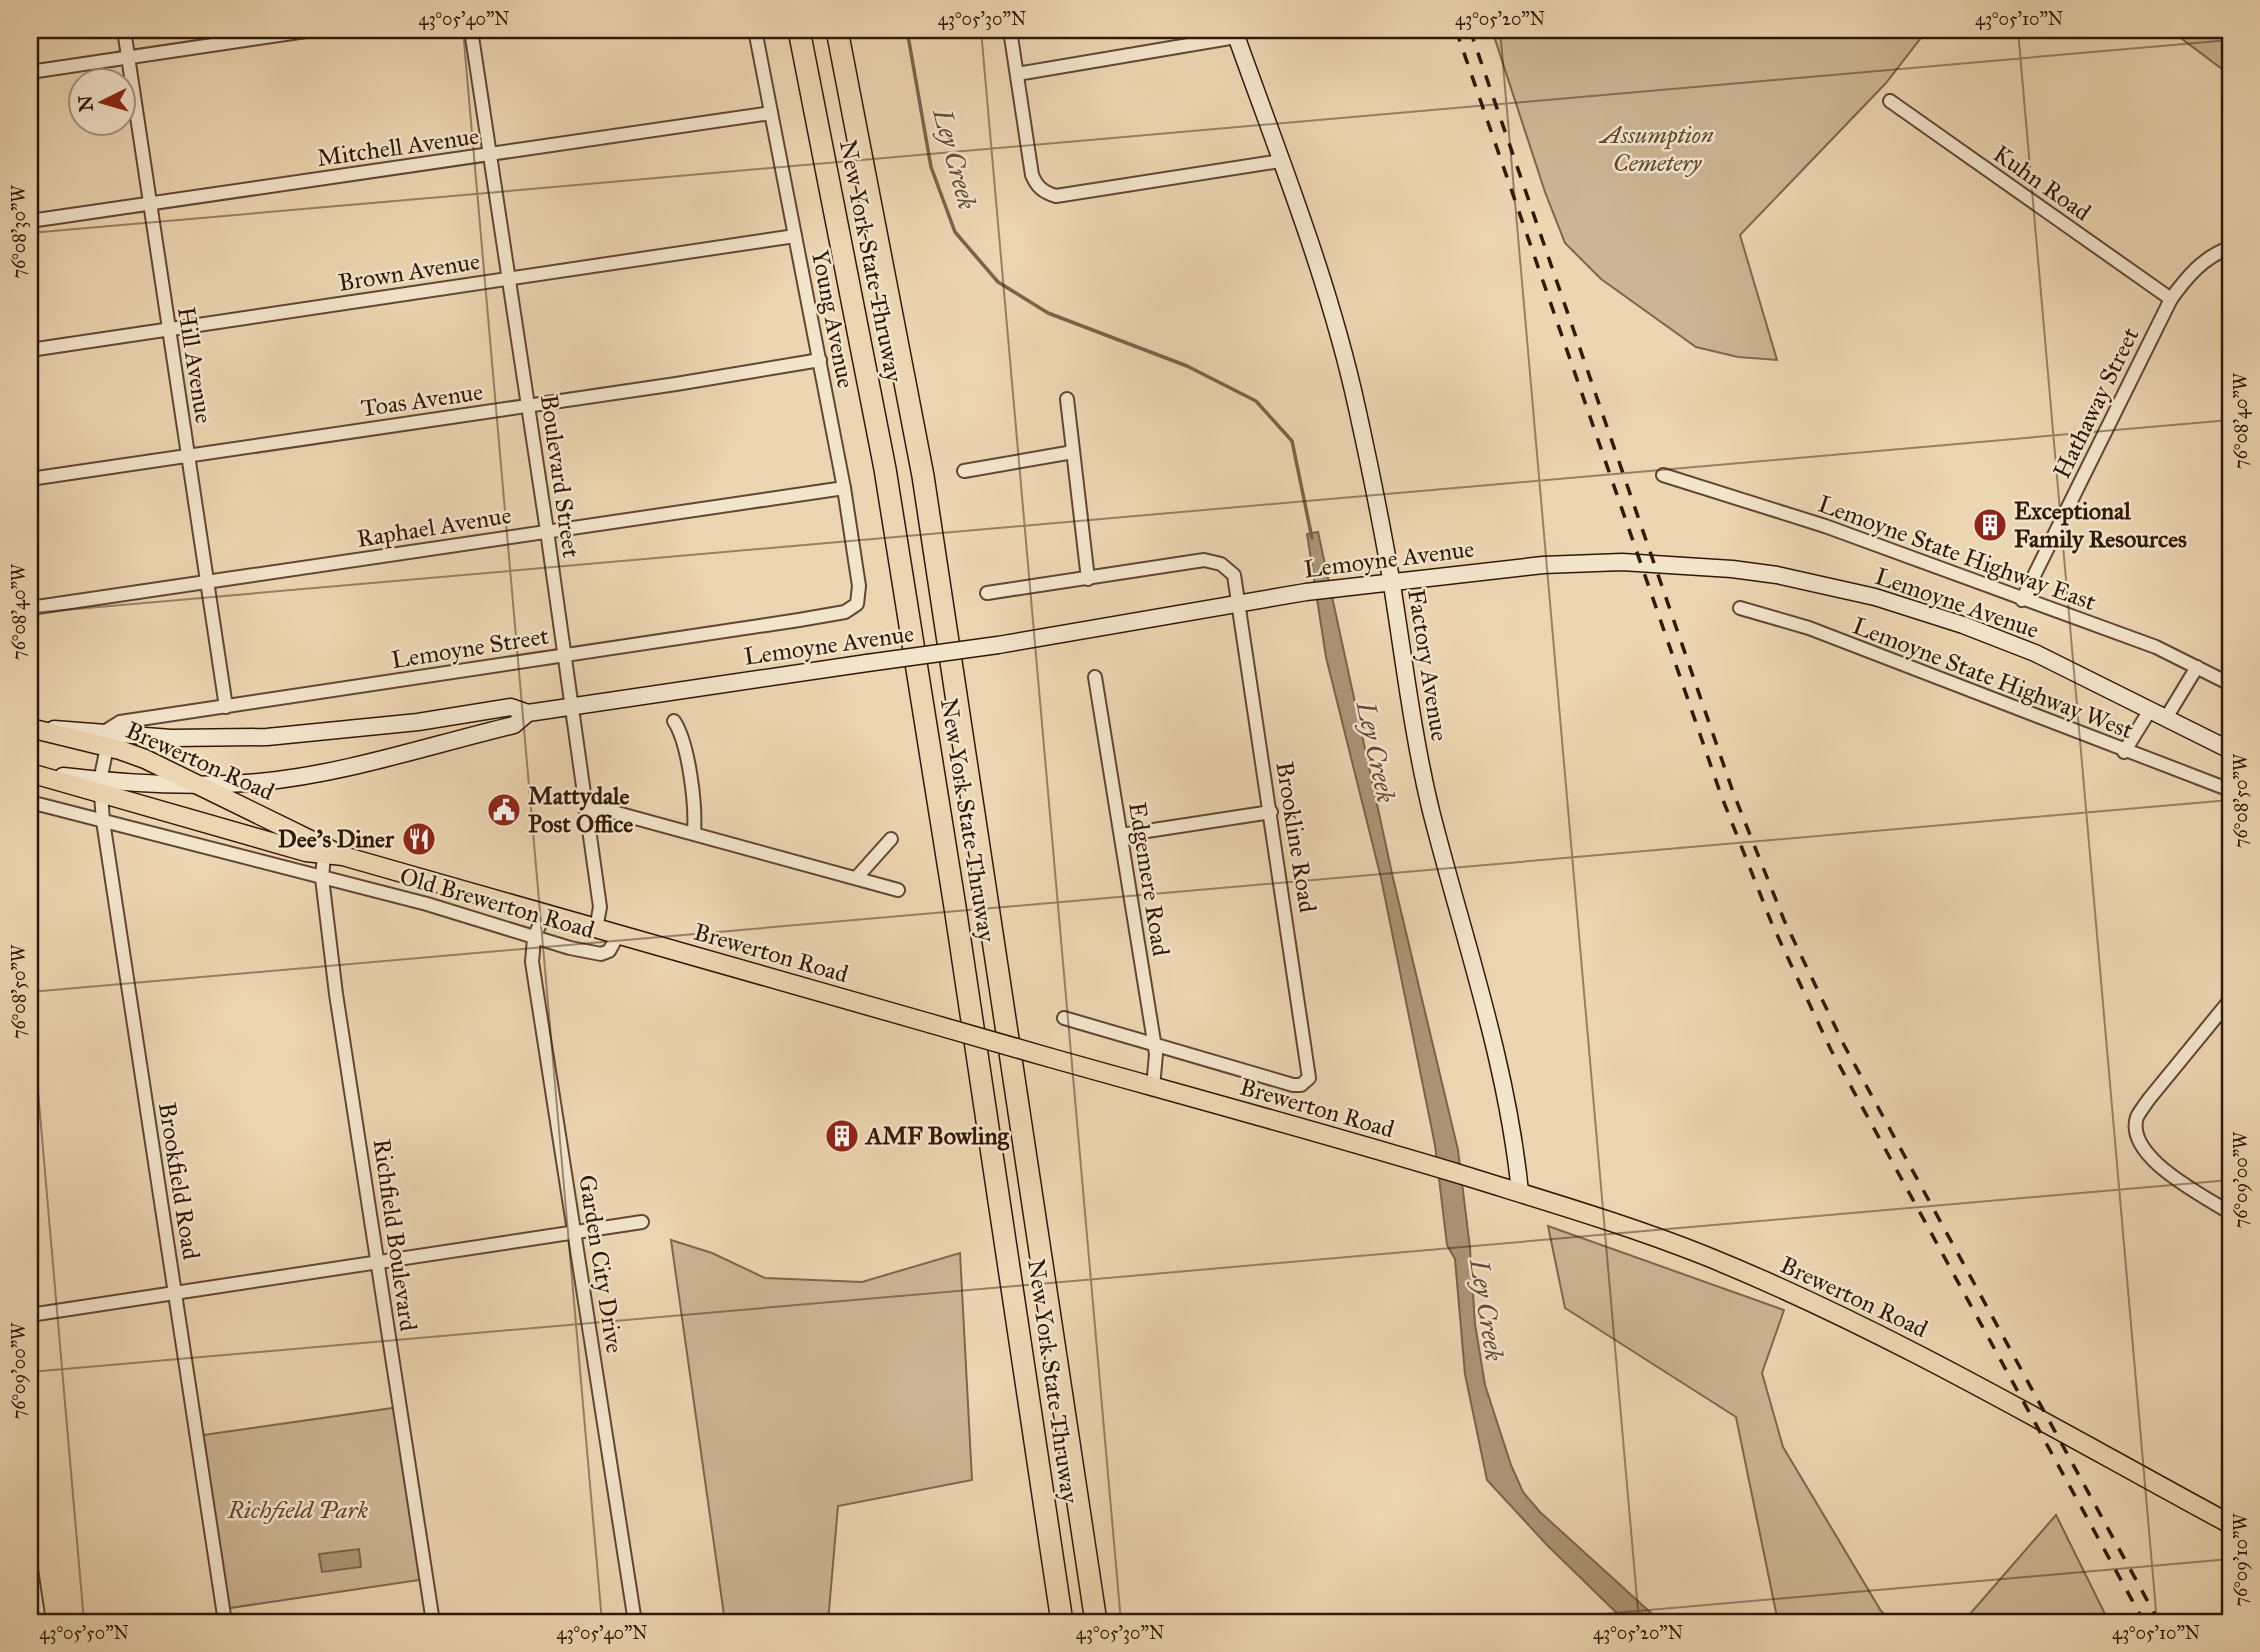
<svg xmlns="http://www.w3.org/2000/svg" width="2260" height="1652" font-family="'IM FELL Great Primer',serif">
	<rect width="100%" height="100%" fill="#ecd5b1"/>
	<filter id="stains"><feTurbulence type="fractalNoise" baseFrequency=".00286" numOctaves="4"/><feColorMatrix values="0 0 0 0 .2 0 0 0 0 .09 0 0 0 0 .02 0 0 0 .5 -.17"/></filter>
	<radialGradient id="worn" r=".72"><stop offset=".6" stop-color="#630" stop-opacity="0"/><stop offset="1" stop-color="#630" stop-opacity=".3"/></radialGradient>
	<!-- green -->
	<g fill="#ccb594" stroke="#7e664e" stroke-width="2">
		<path d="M1492 30H1927L1886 83 1740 235 1777 360 1738 357 1696 347 1601 279 1565 243 1545 192Z"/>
		<path d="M2170 30H2230V75Z"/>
		<path d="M1548 1226 1784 1310 1762 1373 1783 1447 1881 1611 1894 1622H1778L1736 1417 1565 1308Z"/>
		<path d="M671 1240 712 1253 765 1278 862 1282 960 1253 972 1480 838 1506 828 1622H725Z"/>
		<path d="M400 1407 426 1579 223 1609 196 1436Z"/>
		<path d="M2056 1515 2109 1622H1963Z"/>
	</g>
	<!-- water -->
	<g fill="#ac9577" stroke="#7b634a" stroke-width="2">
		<path d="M1318 532 1393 878 1458 1150 1470 1248 1475 1324 1485 1385 1511 1465 1523 1492 1540 1512 1661 1622H1626L1547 1545 1487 1480 1465 1374 1455 1259 1447 1245 1435 1145 1381 878 1326 657 1307 534Z"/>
		<path d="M359 1549 361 1567 322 1572 319 1554Z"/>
	</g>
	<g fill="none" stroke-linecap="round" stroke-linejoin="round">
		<!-- stream -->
		<path stroke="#7b634a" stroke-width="3.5" d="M907 30 931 167 955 232 998 282 1048 313 1187 366 1256 401 1292 441 1312 538"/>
		<defs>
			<g id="street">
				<path d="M124 30 226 707"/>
				<path d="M471 30 547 531 600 907 596 929"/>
				<path d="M1010 30 1032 175C1037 187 1043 192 1056 196L1280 161"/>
				<path d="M30 72 313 30"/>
				<path d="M1017 74 1236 37"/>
				<path d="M1890 101 2171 299"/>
				<path d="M30 221 771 113"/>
				<path d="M30 350 795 236"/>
				<path d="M1067 399 1088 579"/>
				<path d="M964 471 1073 452"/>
				<path d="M1663 475 1825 526 2156 647 2230 684"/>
				<path d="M30 479 676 384 820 360"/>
				<path d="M987 593 1204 560 1221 564 1234 575 1309 1078 1301 1085H1293L1064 1018"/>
				<path d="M2022 600 2171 299C2186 278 2204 256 2230 248"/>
				<path d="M30 608 844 488"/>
				<path d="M1740 608 1809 628 2230 790"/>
				<path d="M1095 677 1156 1054 1153 1087"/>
				<path d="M2166 718 2197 667"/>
				<path d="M674 721C689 744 696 805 694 832"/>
				<path d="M104 732 120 722 799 620 845 612 857 604 859 586 844 488 755 30"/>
				<path d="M107 747 100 781 103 821 225 1622"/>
				<path d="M2124 752 2150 710"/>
				<path d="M30 802 427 904 570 948 601 954 609 951 618 935"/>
				<path d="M586 812 606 810 898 890"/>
				<path d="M1121 835 1271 812"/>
				<path d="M324 854 322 878 336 994 433 1622"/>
				<path d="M857 877 891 839"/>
				<path d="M544 914 534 938 532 962 635 1622"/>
				<path d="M2230 1000 2149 1099C2145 1105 2140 1111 2137 1117 2124 1157 2203 1195 2230 1213"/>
				<path d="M30 1315 642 1222"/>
				<path d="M30 1563 39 1622"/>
			</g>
			<g id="secondary">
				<path d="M1234 30C1278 154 1329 279 1357 408 1370 467 1382 526 1392 585 1404 660 1413 737 1431 811 1463 937 1507 1061 1520 1192"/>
				<path d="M998 645 1306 592 1543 565 1622 562 1732 569 1777 575 1875 597 1963 625 2035 653 2230 750"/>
				<path d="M54 729 171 738 267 737 418 722 511 707 528 713"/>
				<path d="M63 776C129 784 192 788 259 782 345 774 430 745 514 725L528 713 867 663"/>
			</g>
			<g id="primary">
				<path d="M30 728 120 750 145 759 337 853"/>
				<path d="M30 773 306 852 343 856 929 1023"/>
				<path d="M1051 1058C1190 1097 1331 1135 1469 1177 1549 1202 1628 1225 1706 1256 1888 1330 2058 1431 2230 1524"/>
			</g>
			<g id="highway">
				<path d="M799 30 885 469 955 907 1062 1622"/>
				<path d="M837 30 923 476 1096 1622"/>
			</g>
		</defs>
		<!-- street casing -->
		<use href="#street" stroke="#604732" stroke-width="16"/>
		<!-- secondary casing -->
		<use href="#secondary" stroke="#311807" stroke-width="19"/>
		<!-- primary casing -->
		<use href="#primary" stroke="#311807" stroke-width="21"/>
		<!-- highway casing -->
		<use href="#highway" stroke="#311807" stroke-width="24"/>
		<!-- street -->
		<use href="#street" stroke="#f3e4cc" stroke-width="12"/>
		<!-- secondary -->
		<use href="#secondary" stroke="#f3e4cc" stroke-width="16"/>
		<!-- primary -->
		<use href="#primary" stroke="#ecd5b1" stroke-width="18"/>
		<!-- highway -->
		<use href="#highway" stroke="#ecd5b1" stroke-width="21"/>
		<!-- rail -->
		<g stroke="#311807" stroke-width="3.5" stroke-dasharray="12 12" stroke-linecap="butt">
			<path d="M1456 30 1721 795 1772 924 1831 1050 2144 1622"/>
			<path d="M1470 30 1733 792 1784 920 1844 1045 2159 1622"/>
		</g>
		<defs>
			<path id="secondary-bridge" d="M867 663 998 645"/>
			<path id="primary-bridge" d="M929 1023 1051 1058"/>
		</defs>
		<!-- secondary-bridge casing -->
		<use href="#secondary-bridge" stroke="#311807" stroke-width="19" stroke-linecap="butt"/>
		<!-- primary-bridge casing -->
		<use href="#primary-bridge" stroke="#311807" stroke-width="21" stroke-linecap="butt"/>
		<!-- secondary-bridge -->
		<use href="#secondary-bridge" stroke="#f3e4cc" stroke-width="16"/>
		<!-- primary-bridge -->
		<use href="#primary-bridge" stroke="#ecd5b1" stroke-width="18"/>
	</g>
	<!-- ticks -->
	<path fill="none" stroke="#311807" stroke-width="2" stroke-opacity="0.45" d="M463 30 602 1622M981 30 1121 1622M1500 30 1639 1622M2018 30 2157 1622M30 233 2230 40M30 613 2230 420M30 992 2230 800M30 999 84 1622M30 1372 2230 1180M1513 1622 2230 1559"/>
	<!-- icons -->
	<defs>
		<symbol id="building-disc" viewBox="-11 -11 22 22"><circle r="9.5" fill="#8f2418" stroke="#f3e4cc"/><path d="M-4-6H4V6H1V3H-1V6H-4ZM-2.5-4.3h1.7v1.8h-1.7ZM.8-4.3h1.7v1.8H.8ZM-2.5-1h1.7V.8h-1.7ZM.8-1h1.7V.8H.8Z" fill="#fff"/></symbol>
		<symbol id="civic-disc" viewBox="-11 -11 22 22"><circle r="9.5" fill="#8f2418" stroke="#f3e4cc"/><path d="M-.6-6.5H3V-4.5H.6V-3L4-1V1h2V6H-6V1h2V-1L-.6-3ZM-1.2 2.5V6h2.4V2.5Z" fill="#fff"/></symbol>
		<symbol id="restaurant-disc" viewBox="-11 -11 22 22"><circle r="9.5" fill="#8f2418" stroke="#f3e4cc"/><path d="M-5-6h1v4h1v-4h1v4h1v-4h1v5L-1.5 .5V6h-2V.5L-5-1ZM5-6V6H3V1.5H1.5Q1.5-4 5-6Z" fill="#fff"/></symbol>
	</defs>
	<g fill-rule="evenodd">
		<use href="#building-disc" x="1971" y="506" width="38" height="38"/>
		<use href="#civic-disc" x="485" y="791" width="38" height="38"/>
		<use href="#restaurant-disc" x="400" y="820" width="38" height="38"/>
		<use href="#building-disc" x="823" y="1117" width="38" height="38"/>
	</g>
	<g text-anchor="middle" stroke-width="5" stroke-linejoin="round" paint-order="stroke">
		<!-- park labels -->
		<g font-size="24" font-style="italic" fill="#604731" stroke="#f3e4cc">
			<text x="1657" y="143">Assumption<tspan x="1657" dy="28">Cemetery</tspan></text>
			<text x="298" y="1518">Richfield Park</text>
		</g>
		<!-- street labels -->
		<g font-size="24" fill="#311807" stroke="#f3e4cc">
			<text transform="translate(398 147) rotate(-8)" y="8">Mitchell Avenue</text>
			<text transform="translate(2042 183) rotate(35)" y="8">Kuhn Road</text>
			<text transform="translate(871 261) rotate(79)" y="8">New York State Thruway</text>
			<text transform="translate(409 272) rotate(-9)" y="8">Brown Avenue</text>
			<text transform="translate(833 319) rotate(79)" y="8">Young Avenue</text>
			<text transform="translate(195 365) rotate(81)" y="8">Hill Avenue</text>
			<text transform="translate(422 400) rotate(-8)" y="8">Toas Avenue</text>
			<text transform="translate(2096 403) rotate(-64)" y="8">Hathaway Street</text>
			<text transform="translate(560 476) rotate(82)" y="8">Boulevard Street</text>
			<text transform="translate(434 527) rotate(-9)" y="8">Raphael Avenue</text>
			<text transform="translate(1957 553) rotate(20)" y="8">Lemoyne State Highway East</text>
			<text transform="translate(1389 559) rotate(-7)" y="8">Lemoyne Avenue</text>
			<text transform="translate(1957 603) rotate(19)" y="8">Lemoyne Avenue</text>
			<text transform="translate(829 645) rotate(-8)" y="8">Lemoyne Avenue</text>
			<text transform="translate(470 648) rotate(-9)" y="8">Lemoyne Street</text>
			<text transform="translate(1428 665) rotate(81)" y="8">Factory Avenue</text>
			<text transform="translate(1993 678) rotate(21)" y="8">Lemoyne State Highway West</text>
			<text transform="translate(200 761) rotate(24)" y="8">Brewerton Road</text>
			<text transform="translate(968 820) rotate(81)" y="8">New York State Thruway</text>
			<text transform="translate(1296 837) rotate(81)" y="8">Brookline Road</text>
			<text transform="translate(1149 879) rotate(81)" y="8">Edgemere Road</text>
			<text transform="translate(497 903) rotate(16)" y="8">Old Brewerton Road</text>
			<text transform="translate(771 953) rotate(16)" y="8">Brewerton Road</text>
			<text transform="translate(1317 1108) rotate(16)" y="8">Brewerton Road</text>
			<text transform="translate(179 1181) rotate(81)" y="8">Brookfield Road</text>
			<text transform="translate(395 1235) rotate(82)" y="8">Richfield Boulevard</text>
			<text transform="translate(601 1264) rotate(81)" y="8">Garden City Drive</text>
			<text transform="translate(1854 1297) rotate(25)" y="8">Brewerton Road</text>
			<text transform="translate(1053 1381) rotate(82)" y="8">New York State Thruway</text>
		</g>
		<!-- poi labels -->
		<g font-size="24" font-weight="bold" fill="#311807" stroke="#f3e4cc" text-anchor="start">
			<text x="2014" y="519">Exceptional<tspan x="2014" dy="28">Family Resources</tspan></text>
			<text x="528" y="804">Mattydale<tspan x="528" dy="28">Post Office</tspan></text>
			<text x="394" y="847" text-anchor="end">Dee's Diner</text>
			<text x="866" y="1144">AMF Bowling</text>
		</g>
		<!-- water labels -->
		<g font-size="26" font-style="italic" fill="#624a34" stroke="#f3e4cc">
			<text transform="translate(955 159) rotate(75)" y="9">Ley Creek</text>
			<text transform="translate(1376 752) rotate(78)" y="9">Ley Creek</text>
			<text transform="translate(1487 1310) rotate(81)" y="9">Ley Creek</text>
		</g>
	</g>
	<!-- margin -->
	<rect width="2260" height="1652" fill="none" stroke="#ecd5b1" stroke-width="77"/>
	<!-- north arrow -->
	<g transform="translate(102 102) rotate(265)"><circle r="33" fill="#f3e4cc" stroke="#a5927d" stroke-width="2"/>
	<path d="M0-5L12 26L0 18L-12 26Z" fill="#8f2418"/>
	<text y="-10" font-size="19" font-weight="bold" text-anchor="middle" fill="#311807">N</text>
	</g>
	<rect x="38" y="38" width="2184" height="1576" fill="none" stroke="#311807" stroke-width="2.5"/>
	<g font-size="18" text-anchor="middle" fill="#311807">
		<text x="464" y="25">43°05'40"N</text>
		<text x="982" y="25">43°05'30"N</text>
		<text x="1500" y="25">43°05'20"N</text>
		<text x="2019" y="25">43°05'10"N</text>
		<text transform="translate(19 232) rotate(-90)" y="6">76°08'30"W</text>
		<text transform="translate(2241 421) rotate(-90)" y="6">76°08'40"W</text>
		<text transform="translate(19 612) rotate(-90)" y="6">76°08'40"W</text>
		<text transform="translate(2241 801) rotate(-90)" y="6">76°08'50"W</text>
		<text transform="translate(19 992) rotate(-90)" y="6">76°08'50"W</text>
		<text transform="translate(2241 1180) rotate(-90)" y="6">76°09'00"W</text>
		<text transform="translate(19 1371) rotate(-90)" y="6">76°09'00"W</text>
		<text transform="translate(2241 1560) rotate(-90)" y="6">76°09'10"W</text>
		<text x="84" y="1639">43°05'50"N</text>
		<text x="602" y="1639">43°05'40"N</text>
		<text x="1120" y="1639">43°05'30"N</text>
		<text x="1638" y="1639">43°05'20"N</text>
		<text x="2156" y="1639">43°05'10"N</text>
	</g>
	<rect width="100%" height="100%" filter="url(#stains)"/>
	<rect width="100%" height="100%" fill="url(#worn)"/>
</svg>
